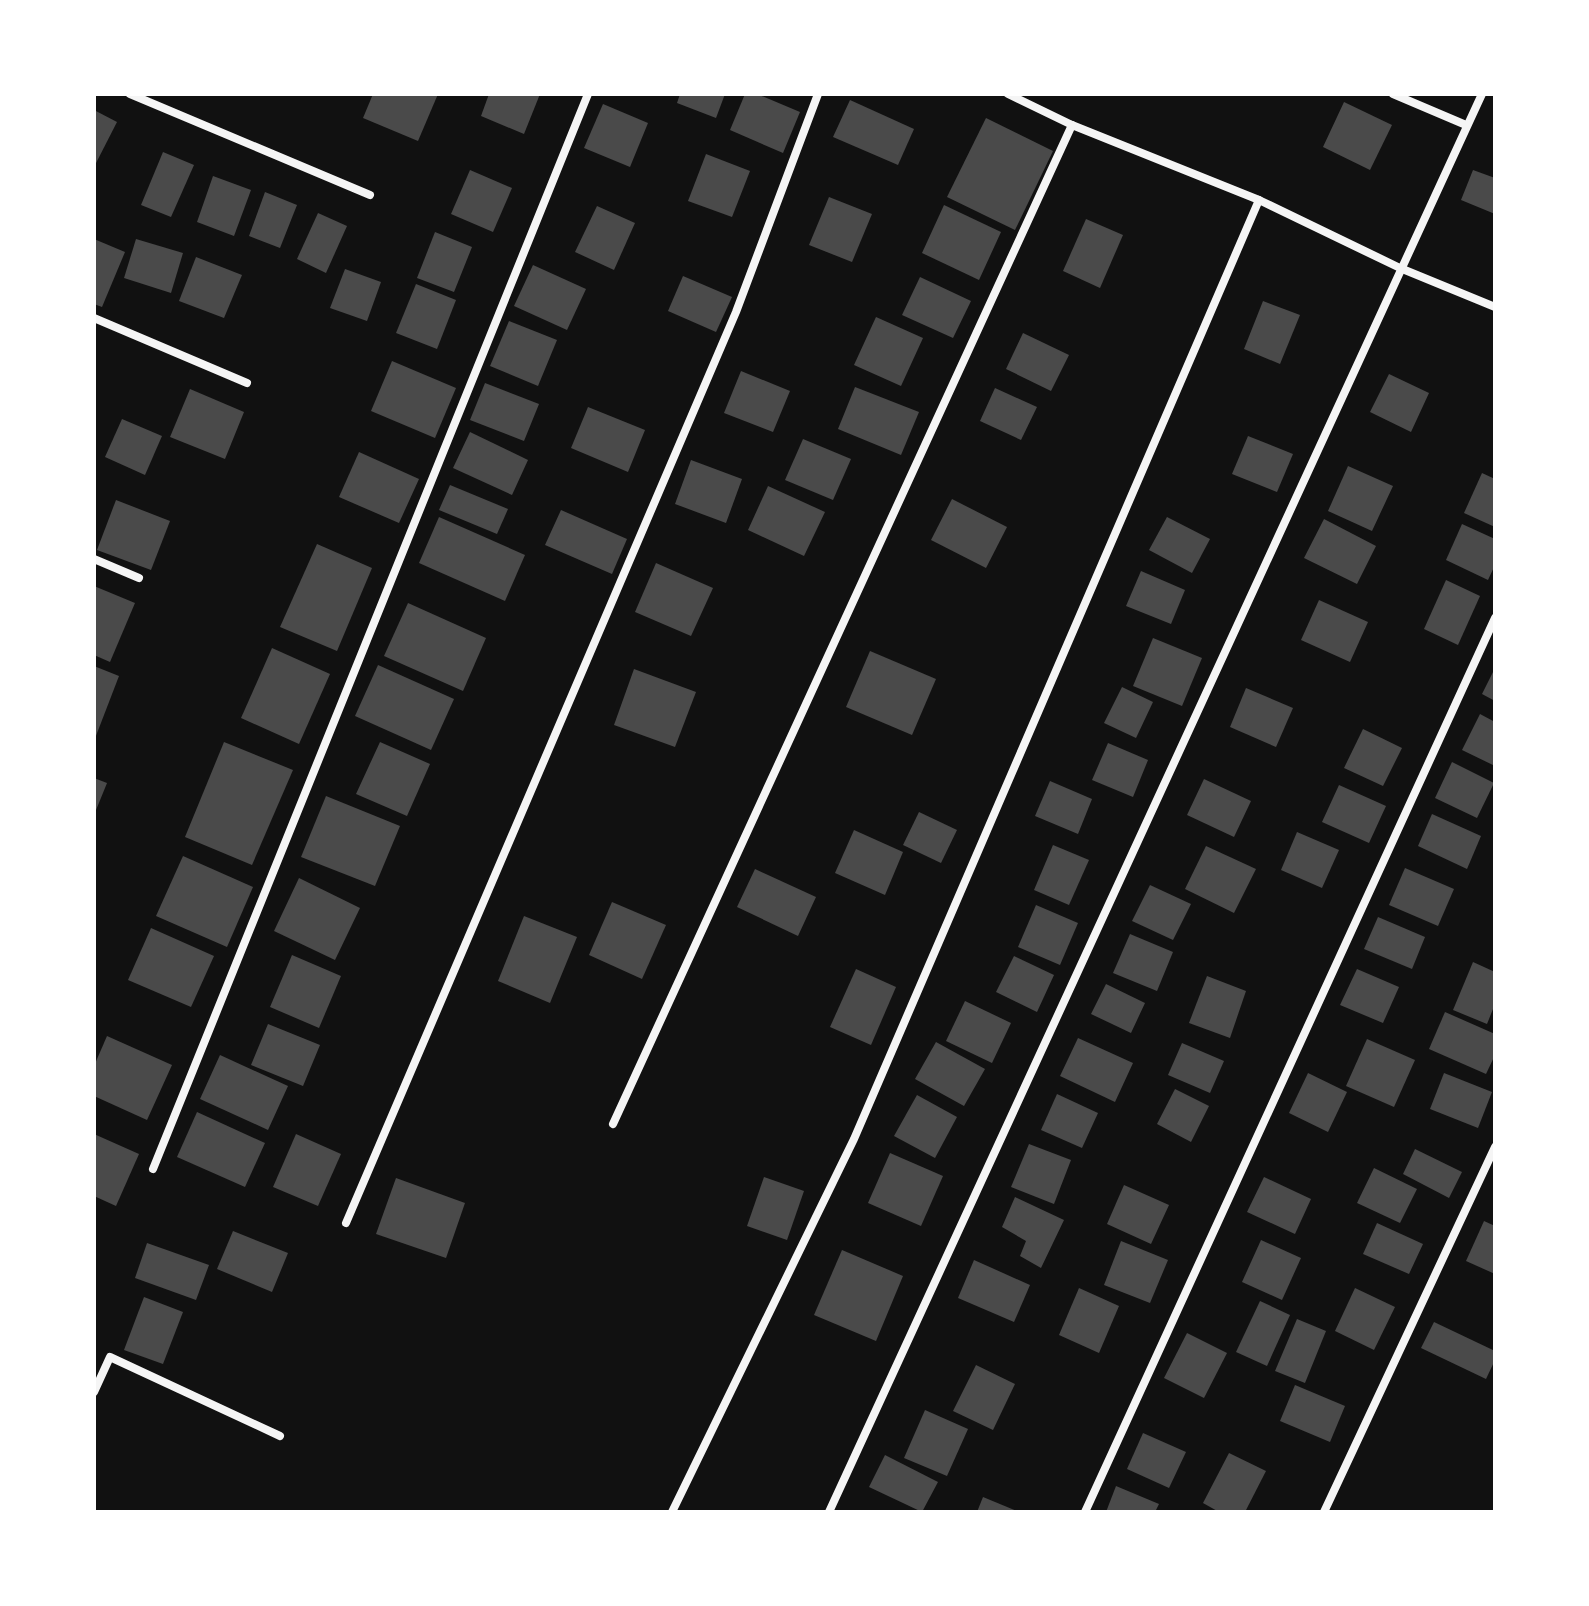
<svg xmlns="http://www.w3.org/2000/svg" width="1589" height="1606" font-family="Manrope,sans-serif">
	<rect width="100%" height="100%" fill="#111"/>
	<!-- building -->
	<g fill="#4a4a4a">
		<path d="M373 94H438L418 141 363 118Z"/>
		<path d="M489 94H540L524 134 481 116Z"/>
		<path d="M680 94H725L716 118 677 103Z"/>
		<path d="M745 94H757L800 112 783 153 730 130Z"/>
		<path d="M850 100 914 129 898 165 833 137Z"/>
		<path d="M1344 102 1392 125 1370 170 1323 147Z"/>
		<path d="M603 104 648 123 630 167 584 148Z"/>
		<path d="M94 110 117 122 94 167Z"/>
		<path d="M986 118 1053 151 1015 230 947 197Z"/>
		<path d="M163 152 194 165 171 217 141 205Z"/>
		<path d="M706 154 750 171 732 217 688 201Z"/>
		<path d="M470 170 512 188 493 232 451 214Z"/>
		<path d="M1473 170 1495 178V214L1461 200Z"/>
		<path d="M213 176 251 190 234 236 197 222Z"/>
		<path d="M265 192 297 205 280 248 249 236Z"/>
		<path d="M829 197 872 214 852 262 809 245Z"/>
		<path d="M944 205 1001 232 979 280 922 253Z"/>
		<path d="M597 206 635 223 614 270 575 252Z"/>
		<path d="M318 213 347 226 326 273 297 259Z"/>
		<path d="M1086 219 1123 235 1100 288 1063 271Z"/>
		<path d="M435 232 472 247 454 292 417 278Z"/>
		<path d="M94 239 125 252 102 307 94 304Z"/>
		<path d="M136 239 183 253 171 293 124 278Z"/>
		<path d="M196 257 242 275 224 318 179 301Z"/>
		<path d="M533 265 586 289 567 330 514 306Z"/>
		<path d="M345 269 381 282 367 321 330 308Z"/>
		<path d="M683 276 732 297 716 332 668 311Z"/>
		<path d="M920 277 971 301 953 338 902 315Z"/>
		<path d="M416 284 456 300 437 349 396 333Z"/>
		<path d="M1263 301 1300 315 1280 364 1244 349Z"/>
		<path d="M876 317 923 338 901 386 854 365Z"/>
		<path d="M509 321 557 340 538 386 490 366Z"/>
		<path d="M1023 333 1069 355 1051 391 1006 369Z"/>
		<path d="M392 361 456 388 435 438 371 411Z"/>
		<path d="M741 371 790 391 773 432 724 413Z"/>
		<path d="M1389 374 1429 393 1411 432 1370 412Z"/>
		<path d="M485 383 539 404 524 441 470 420Z"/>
		<path d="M855 387 919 412 901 455 838 429Z"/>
		<path d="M995 388 1037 407 1021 440 980 421Z"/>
		<path d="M190 389 244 412 225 459 170 437Z"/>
		<path d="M588 407 645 430 628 472 571 448Z"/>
		<path d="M122 419 162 436 145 475 105 457Z"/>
		<path d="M470 432 528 460 512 495 453 468Z"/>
		<path d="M1248 436 1293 454 1277 492 1232 474Z"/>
		<path d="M803 439 851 459 833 500 785 480Z"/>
		<path d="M359 452 419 479 399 523 339 497Z"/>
		<path d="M691 460 742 479 726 523 675 504Z"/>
		<path d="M1348 466 1393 486 1372 531 1328 511Z"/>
		<path d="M1482 473 1495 479V527L1464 513Z"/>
		<path d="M450 485 508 509 497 534 439 510Z"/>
		<path d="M768 486 825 512 804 556 748 530Z"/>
		<path d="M952 499 1007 527 986 568 931 540Z"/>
		<path d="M116 500 170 521 151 570 97 550Z"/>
		<path d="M561 510 627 539 612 574 545 545Z"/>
		<path d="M439 517 525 555 505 601 419 563Z"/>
		<path d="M1167 517 1210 539 1192 573 1149 550Z"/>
		<path d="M1324 519 1376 546 1357 584 1304 558Z"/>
		<path d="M1462 524 1495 539V565L1488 580 1446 560Z"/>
		<path d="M317 544 372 568 337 651 280 627Z"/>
		<path d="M656 563 713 588 691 636 635 612Z"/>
		<path d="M1141 571 1185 590 1171 624 1126 606Z"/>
		<path d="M1446 580 1480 596 1458 645 1424 629Z"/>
		<path d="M94 586 135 603 110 662 94 655Z"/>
		<path d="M1319 600 1368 622 1350 662 1301 640Z"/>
		<path d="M408 603 486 638 463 691 384 656Z"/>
		<path d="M1153 638 1202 658 1182 706 1133 686Z"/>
		<path d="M272 648 330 674 299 744 241 718Z"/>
		<path d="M870 651 936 679 912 735 846 707Z"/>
		<path d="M378 665 454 699 431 750 355 716Z"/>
		<path d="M94 666 119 676 94 741Z"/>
		<path d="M1495 668V701L1482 694Z"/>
		<path d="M634 669 696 692 675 747 614 725Z"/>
		<path d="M1122 687 1153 702 1136 738 1104 723Z"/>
		<path d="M1246 688 1293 708 1276 747 1230 727Z"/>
		<path d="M1480 714 1495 722V766L1462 750Z"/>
		<path d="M1363 729 1402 748 1383 786 1344 768Z"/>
		<path d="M224 742 293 770 252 865 185 837Z"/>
		<path d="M380 742 430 764 407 816 356 794Z"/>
		<path d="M1108 743 1148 760 1133 797 1092 780Z"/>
		<path d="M1452 762 1494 783 1477 818 1435 798Z"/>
		<path d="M94 778 107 783 94 815Z"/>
		<path d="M1204 779 1251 801 1234 837 1187 815Z"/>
		<path d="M1050 781 1092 799 1078 834 1035 816Z"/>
		<path d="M1339 785 1386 806 1369 843 1322 822Z"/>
		<path d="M326 796 400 826 375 886 301 857Z"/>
		<path d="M919 812 957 830 941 863 903 845Z"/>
		<path d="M1432 814 1481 836 1467 869 1418 846Z"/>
		<path d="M854 830 903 852 885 895 835 873Z"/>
		<path d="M1297 832 1339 850 1322 888 1281 870Z"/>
		<path d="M1053 845 1089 860 1069 905 1034 890Z"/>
		<path d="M1206 846 1256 869 1234 913 1185 889Z"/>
		<path d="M183 856 253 887 227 947 156 916Z"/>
		<path d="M1405 868 1454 889 1438 926 1389 905Z"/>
		<path d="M755 869 816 897 798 936 737 907Z"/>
		<path d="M299 878 360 908 335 960 274 931Z"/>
		<path d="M1150 885 1191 904 1173 940 1132 921Z"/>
		<path d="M612 902 666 925 642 979 589 955Z"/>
		<path d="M1036 905 1078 923 1060 965 1018 947Z"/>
		<path d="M524 916 577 937 550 1003 498 981Z"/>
		<path d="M1378 917 1425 937 1412 969 1364 949Z"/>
		<path d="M151 928 214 956 191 1007 128 980Z"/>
		<path d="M1130 934 1173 952 1157 991 1113 973Z"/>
		<path d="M292 955 341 976 319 1028 270 1007Z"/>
		<path d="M1014 956 1054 975 1037 1012 996 992Z"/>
		<path d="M1473 962 1495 972V1004L1487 1024 1453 1010Z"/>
		<path d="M856 969 896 987 871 1045 830 1027Z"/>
		<path d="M1357 969 1399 987 1383 1023 1340 1005Z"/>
		<path d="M1207 976 1246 991 1230 1038 1189 1023Z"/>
		<path d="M1106 984 1145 1003 1131 1033 1091 1014Z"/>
		<path d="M965 1001 1011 1023 992 1063 946 1041Z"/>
		<path d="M1445 1012 1495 1034V1055L1486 1074 1429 1049Z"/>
		<path d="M268 1024 320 1045 303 1086 251 1065Z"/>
		<path d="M107 1036 172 1065 147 1120 94 1096V1066Z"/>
		<path d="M1078 1038 1133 1063 1115 1102 1060 1076Z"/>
		<path d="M1367 1039 1415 1060 1394 1107 1346 1086Z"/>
		<path d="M936 1042 985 1069 964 1106 915 1079Z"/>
		<path d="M1182 1043 1224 1061 1210 1093 1168 1075Z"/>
		<path d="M220 1055 288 1086 268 1130 200 1099Z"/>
		<path d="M1308 1073 1347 1092 1328 1132 1289 1113Z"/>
		<path d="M1444 1073 1492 1092 1478 1128 1430 1109Z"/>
		<path d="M1175 1089 1209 1106 1191 1142 1157 1124Z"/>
		<path d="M1057 1094 1098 1113 1082 1148 1041 1130Z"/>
		<path d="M917 1095 957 1117 935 1158 894 1136Z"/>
		<path d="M197 1112 265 1143 245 1187 177 1157Z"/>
		<path d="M94 1134 139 1154 116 1206 94 1196Z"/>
		<path d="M296 1134 341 1154 318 1206 273 1187Z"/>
		<path d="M1029 1144 1071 1160 1054 1204 1011 1187Z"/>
		<path d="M1415 1149 1462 1172 1449 1198 1403 1174Z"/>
		<path d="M890 1153 943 1176 921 1226 868 1203Z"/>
		<path d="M1374 1168 1417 1189 1400 1223 1357 1203Z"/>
		<path d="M764 1177 804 1191 787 1240 747 1226Z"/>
		<path d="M1264 1177 1311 1199 1295 1234 1247 1212Z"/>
		<path d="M396 1178 465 1203 446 1258 376 1234Z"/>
		<path d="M1124 1185 1169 1205 1151 1244 1107 1224Z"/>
		<path d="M1015 1197 1064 1220 1041 1268 1020 1256 1026 1241 1002 1227Z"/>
		<path d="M1484 1221 1495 1226V1274L1466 1261Z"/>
		<path d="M1377 1223 1423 1244 1409 1274 1363 1254Z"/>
		<path d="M233 1231 288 1253 272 1292 217 1269Z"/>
		<path d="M1261 1240 1301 1258 1282 1300 1242 1282Z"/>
		<path d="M1121 1241 1168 1260 1150 1303 1104 1285Z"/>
		<path d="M147 1243 209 1265 196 1300 135 1278Z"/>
		<path d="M842 1250 903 1276 876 1341 814 1315Z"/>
		<path d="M974 1260 1030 1285 1014 1322 958 1298Z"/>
		<path d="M1079 1288 1119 1306 1099 1353 1059 1335Z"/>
		<path d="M1355 1288 1395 1307 1374 1350 1335 1331Z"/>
		<path d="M144 1297 183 1312 163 1364 124 1350Z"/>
		<path d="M1260 1301 1290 1315 1267 1366 1236 1352Z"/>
		<path d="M1297 1319 1326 1331 1305 1383 1275 1371Z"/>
		<path d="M1434 1322 1495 1351V1360L1486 1379 1421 1348Z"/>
		<path d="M1187 1333 1227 1353 1204 1398 1164 1378Z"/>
		<path d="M976 1365 1015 1384 993 1430 953 1411Z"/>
		<path d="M1295 1385 1345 1406 1330 1442 1280 1421Z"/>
		<path d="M925 1410 968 1429 947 1476 904 1458Z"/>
		<path d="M1143 1433 1186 1452 1169 1488 1127 1469Z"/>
		<path d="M1229 1453 1266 1471 1245 1512H1219L1203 1503Z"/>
		<path d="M885 1455 938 1482 922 1512 869 1487Z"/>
		<path d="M1116 1486 1159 1504 1155 1512H1106Z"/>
		<path d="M983 1497 1019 1512H977Z"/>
	</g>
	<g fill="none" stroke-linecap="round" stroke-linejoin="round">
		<!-- minor -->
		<g stroke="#f5f5f5" stroke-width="8">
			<path d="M130 94 370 195"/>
			<path d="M1008 94 1072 125 1259 200 1400 268 1495 307"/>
			<path d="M1393 94 1466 125"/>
			<path d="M94 318 247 383"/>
			<path d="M94 559 139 578"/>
			<path d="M613 1124 1072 125"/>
			<path d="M153 1169 588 94"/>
			<path d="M346 1223 736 312 818 94"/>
			<path d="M94 1392 110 1357 280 1436"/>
			<path d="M672 1512 854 1139 1259 200"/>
			<path d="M829 1512 1482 94"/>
			<path d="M1085 1512 1495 618"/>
			<path d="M1324 1512 1495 1147"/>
		</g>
	</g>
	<!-- border -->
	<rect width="1589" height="1606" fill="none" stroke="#ffffff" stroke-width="192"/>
</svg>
